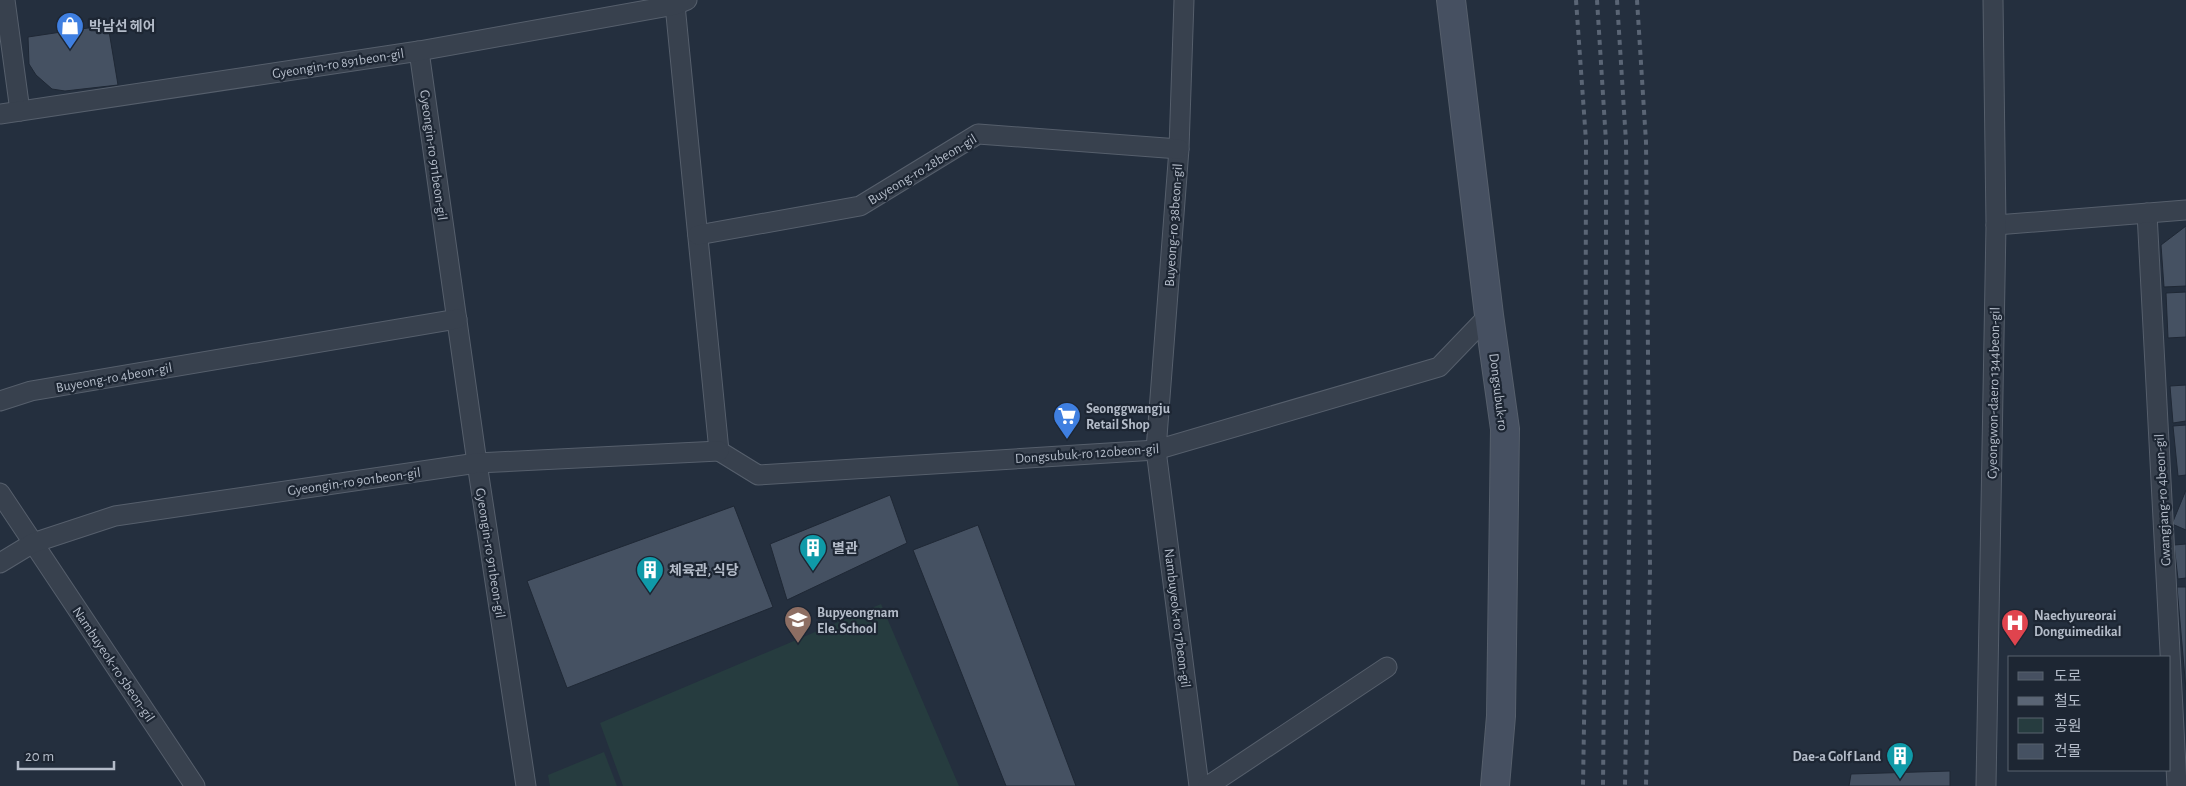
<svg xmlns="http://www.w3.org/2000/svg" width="2186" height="786" font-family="'Alegreya Sans','Noto Sans KR',sans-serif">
	<rect width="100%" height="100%" fill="#242f3e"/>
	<!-- green -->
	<g fill="#263c3f">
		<path d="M881 604 959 786H623L600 723Z"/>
		<path d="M604 752 617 786H550L548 775Z"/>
	</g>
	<!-- building -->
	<g fill="#455162" stroke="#1f2835">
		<path d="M108 25 118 85 65 91 52 89 36 75 29 64 28 37Z"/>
		<path d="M2186 226V286L2164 287 2161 245Z"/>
		<path d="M2186 292V337L2168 338 2166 293Z"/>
		<path d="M2186 385V421L2173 423 2170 386Z"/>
		<path d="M2186 425V475L2178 476 2173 426Z"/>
		<path d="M2186 490V530L2172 524Z"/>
		<path d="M890 495 907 543 787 600 770 544Z"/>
		<path d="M734 506 773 607 567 688 527 581Z"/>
		<path d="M978 525 1076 786H1006L913 550Z"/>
		<path d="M2186 544V578L2178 579 2174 545Z"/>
		<path d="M2177 587H2186V690Z"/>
		<path d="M1950 771V786H1849L1851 774Z"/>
	</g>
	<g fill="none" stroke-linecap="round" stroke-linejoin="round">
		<defs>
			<g id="lane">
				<path d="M5 0 20 111"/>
				<path d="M672 0 675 5 719 451"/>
				<path d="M1184 0 1179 149 1156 450 1199 786"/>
				<path d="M419 51 477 463 526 786"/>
				<path d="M0 114 419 51 675 5 687 0"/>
				<path d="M2147 213 2177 786"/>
				<path d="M1996 225 2186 210"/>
				<path d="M698 235 860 206 978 134 1179 149"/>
				<path d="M0 401 31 391 457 319"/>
				<path d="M719 451 758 475 1156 450 1439 367 1489 315"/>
				<path d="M0 493 195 786"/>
				<path d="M0 563 33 543 115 516 477 463 719 451"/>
				<path d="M1208 786 1387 667"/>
				<path d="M1986 786 1996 225 1993 0"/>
			</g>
			<path id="secondary" d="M1451 0 1489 315 1505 429 1501 716 1495 786"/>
		</defs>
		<!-- lane casing -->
		<use href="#lane" stroke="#565f6c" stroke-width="21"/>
		<!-- secondary casing -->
		<use href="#secondary" stroke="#565f6c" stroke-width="30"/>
		<!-- lane -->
		<use href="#lane" stroke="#38414e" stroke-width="19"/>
		<!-- secondary -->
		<use href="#secondary" stroke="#465061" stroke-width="28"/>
		<!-- rail -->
		<g stroke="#5a6575" stroke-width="4" stroke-dasharray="5 5" stroke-linecap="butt">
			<path d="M1576 0 1586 141 1585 663 1583 786"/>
			<path d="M1597 0 1606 142V485L1603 786"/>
			<path d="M1617 0 1626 142 1630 488 1625 786"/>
			<path d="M1637 0 1646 142 1650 569 1646 786"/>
		</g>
	</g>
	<!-- icons -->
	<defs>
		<symbol id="shop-pin" viewBox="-11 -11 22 30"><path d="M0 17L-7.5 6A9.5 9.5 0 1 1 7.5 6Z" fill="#3f7fe0" stroke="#1d2633"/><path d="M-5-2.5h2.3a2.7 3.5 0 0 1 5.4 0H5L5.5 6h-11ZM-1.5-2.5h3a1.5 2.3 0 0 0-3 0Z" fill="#fff"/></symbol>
		<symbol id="supermarket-pin" viewBox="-11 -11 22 30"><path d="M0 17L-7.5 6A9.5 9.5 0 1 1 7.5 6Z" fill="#3f7fe0" stroke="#1d2633"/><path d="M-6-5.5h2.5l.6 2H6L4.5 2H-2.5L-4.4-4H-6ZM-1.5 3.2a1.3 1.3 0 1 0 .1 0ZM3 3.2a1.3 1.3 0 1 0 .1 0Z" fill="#fff"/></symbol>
		<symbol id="building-pin" viewBox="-11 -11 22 30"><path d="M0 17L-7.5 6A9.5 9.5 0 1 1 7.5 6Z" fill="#0f9aa8" stroke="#1d2633"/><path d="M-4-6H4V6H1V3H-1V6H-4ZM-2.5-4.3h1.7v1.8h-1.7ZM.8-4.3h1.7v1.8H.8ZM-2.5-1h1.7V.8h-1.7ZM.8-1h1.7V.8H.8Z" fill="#fff"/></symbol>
		<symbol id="school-pin" viewBox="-11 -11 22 30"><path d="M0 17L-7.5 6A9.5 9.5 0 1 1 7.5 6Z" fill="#8d6e63" stroke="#1d2633"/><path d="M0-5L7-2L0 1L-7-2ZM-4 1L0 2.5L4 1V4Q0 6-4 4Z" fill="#fff"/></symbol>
		<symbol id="hospital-pin" viewBox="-11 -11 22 30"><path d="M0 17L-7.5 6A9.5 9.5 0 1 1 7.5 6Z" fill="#e0444e" stroke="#1d2633"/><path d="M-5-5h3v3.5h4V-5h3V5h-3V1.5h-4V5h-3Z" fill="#fff"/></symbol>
	</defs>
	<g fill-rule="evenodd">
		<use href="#shop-pin" x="54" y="10" width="32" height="43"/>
		<use href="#supermarket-pin" x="1051" y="400" width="32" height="43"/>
		<use href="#building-pin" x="797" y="532" width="32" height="43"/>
		<use href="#building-pin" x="634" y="554" width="32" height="43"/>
		<use href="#school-pin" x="782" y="604" width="32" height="43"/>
		<use href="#hospital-pin" x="1999" y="607" width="32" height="43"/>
		<use href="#building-pin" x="1884" y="740" width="32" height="43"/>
	</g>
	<g text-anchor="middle" stroke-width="4.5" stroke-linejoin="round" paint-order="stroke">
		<!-- poi labels -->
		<g font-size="14" font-weight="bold" fill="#b4bcc9" stroke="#1d2633" text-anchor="start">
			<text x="89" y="31">박남선 헤어</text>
			<text x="1086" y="413">Seonggwangju<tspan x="1086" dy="16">Retail Shop</tspan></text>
			<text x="832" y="553">별관</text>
			<text x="669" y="575">체육관, 식당</text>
			<text x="817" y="617">Bupyeongnam<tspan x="817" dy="16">Ele. School</tspan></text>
			<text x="2034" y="620">Naechyureorai<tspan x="2034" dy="16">Donguimedikal</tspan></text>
			<text x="1881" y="761" text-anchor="end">Dae-a Golf Land</text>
		</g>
		<!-- street labels -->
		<g font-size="14" fill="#b4bcc9" stroke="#1d2633">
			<text transform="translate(338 63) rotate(-9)" y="5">Gyeongin-ro 891beon-gil</text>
			<text transform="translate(434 155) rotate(82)" y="5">Gyeongin-ro 911beon-gil</text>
			<text transform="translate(922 169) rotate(-31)" y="5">Buyeong-ro 28beon-gil</text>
			<text transform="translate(1173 225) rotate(-86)" y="5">Buyeong-ro 38beon-gil</text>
			<text transform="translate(114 377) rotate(-10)" y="5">Buyeong-ro 4beon-gil</text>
			<text transform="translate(1499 392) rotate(83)" y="5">Dongsubuk-ro</text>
			<text transform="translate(1993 393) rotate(-89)" y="5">Gyeongwon-daero 1344beon-gil</text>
			<text transform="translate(1087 453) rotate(-4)" y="5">Dongsubuk-ro 120beon-gil</text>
			<text transform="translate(354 481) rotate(-8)" y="5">Gyeongin-ro 901beon-gil</text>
			<text transform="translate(2162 500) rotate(-93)" y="5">Gwangjang-ro 4beon-gil</text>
			<text transform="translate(491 553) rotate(81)" y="5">Gyeongin-ro 911beon-gil</text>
			<text transform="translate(1178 618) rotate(83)" y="5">Nambuyeok-ro 17beon-gil</text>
			<text transform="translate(114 664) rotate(56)" y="5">Nambuyeok-ro 5beon-gil</text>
		</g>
	</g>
	<!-- legend -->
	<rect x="2008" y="656" width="162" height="115" fill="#1d2633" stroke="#59626f"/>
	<rect x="2018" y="672" width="25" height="8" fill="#465061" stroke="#59626f"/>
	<text x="2054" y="681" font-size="15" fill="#b4bcc9">도로</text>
	<rect x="2018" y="697" width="25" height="8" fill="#5a6575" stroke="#59626f"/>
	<text x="2054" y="706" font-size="15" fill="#b4bcc9">철도</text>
	<rect x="2018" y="718" width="25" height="15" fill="#263c3f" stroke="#59626f"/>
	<text x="2054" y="731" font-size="15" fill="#b4bcc9">공원</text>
	<rect x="2018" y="744" width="25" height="15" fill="#455162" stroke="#59626f"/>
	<text x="2054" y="756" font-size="15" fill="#b4bcc9">건물</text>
	<!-- scale -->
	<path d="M18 761v8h96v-8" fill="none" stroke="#b4bcc9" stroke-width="2.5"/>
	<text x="25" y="761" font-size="15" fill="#b4bcc9" stroke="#1d2633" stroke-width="4" paint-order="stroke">20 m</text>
</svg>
